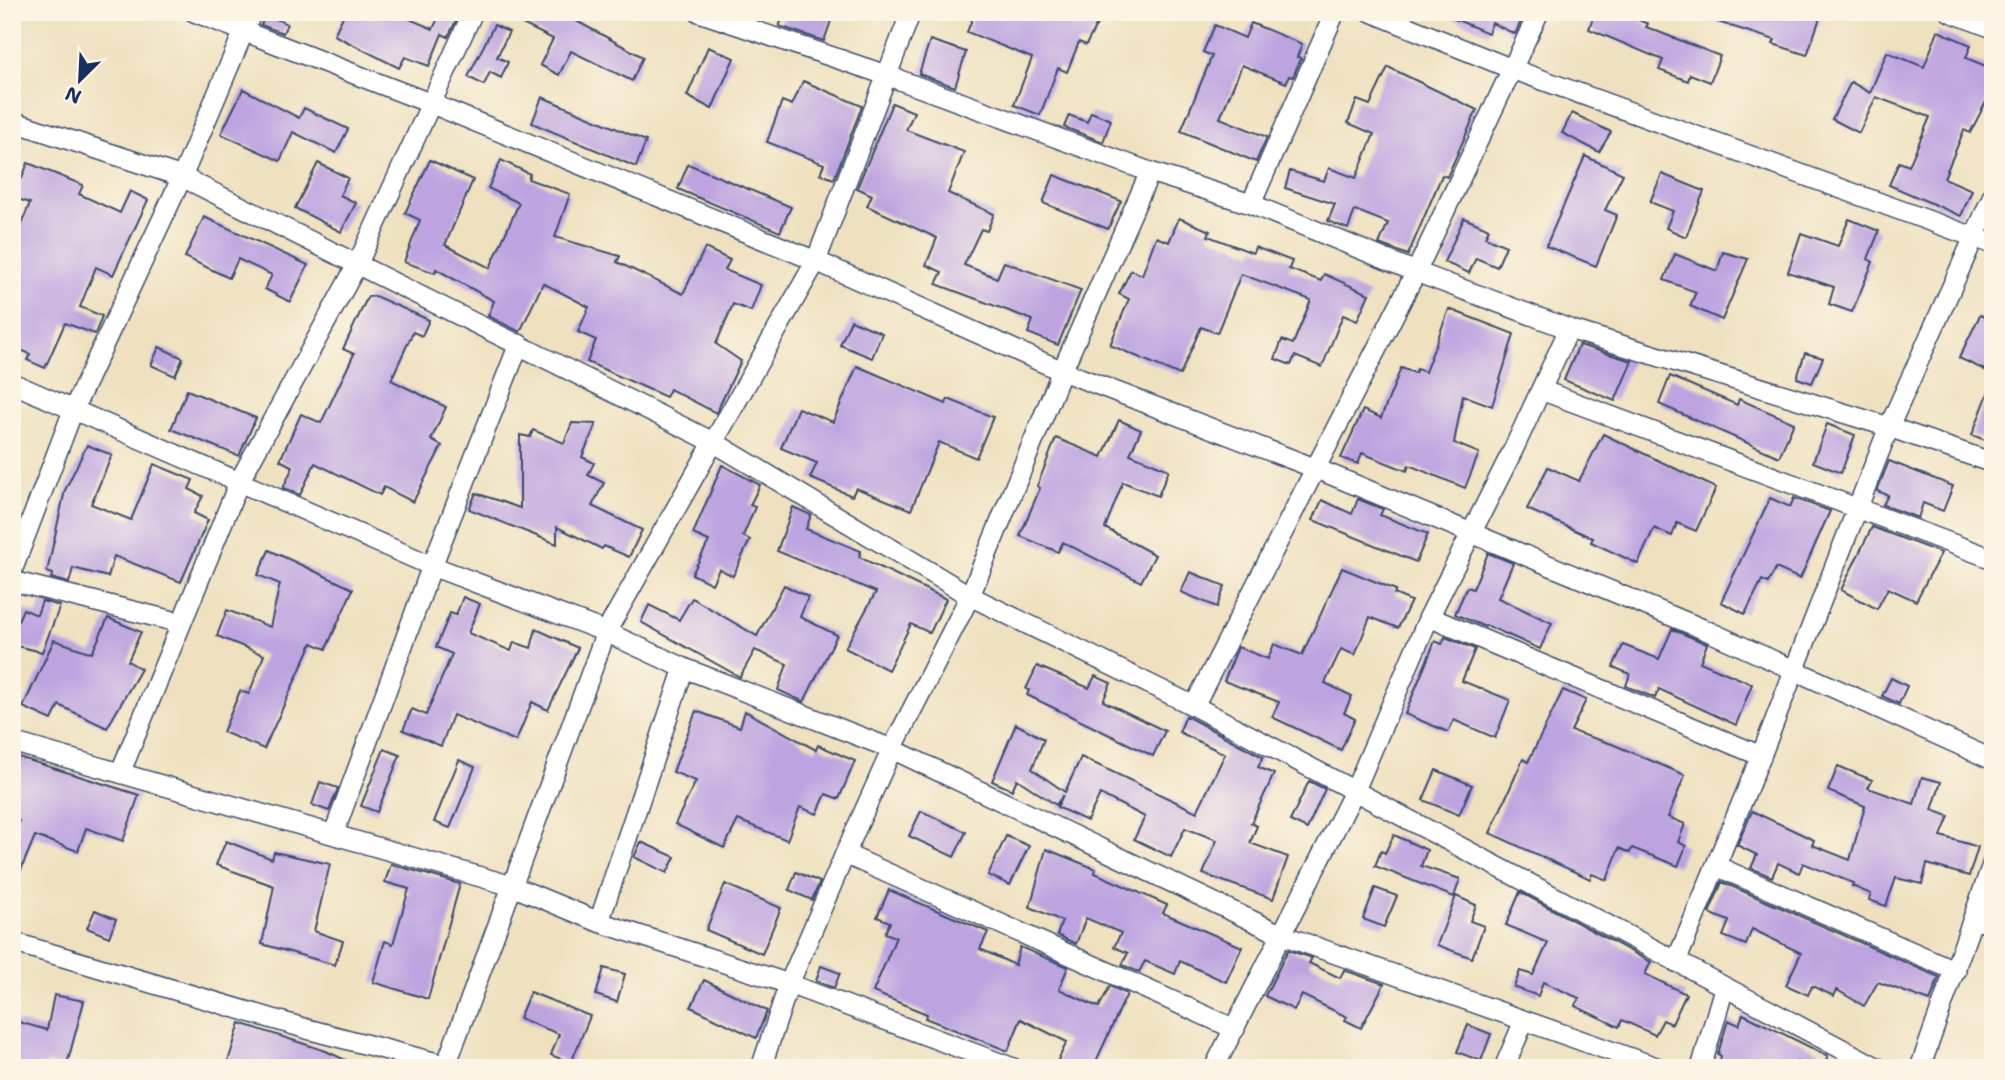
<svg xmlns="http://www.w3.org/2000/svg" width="2005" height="1080" font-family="'Shantell Sans',sans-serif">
	<rect width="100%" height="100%" fill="#fcf5e5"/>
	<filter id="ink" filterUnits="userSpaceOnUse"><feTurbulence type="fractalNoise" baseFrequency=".0143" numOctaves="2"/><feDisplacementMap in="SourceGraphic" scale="14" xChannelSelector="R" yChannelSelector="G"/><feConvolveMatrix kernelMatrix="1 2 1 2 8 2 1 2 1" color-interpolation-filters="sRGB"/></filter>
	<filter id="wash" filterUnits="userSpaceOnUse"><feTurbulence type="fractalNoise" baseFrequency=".00686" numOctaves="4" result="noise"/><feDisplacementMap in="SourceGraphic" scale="28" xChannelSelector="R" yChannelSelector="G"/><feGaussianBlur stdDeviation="1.57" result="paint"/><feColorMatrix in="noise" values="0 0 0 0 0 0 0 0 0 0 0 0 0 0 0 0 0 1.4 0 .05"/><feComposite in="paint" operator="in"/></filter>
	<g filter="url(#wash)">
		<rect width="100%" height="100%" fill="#efe1c0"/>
		<g id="blocks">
			<!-- building -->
			<g fill="#bda4e0">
				<path d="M345 12H393L433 29 441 12 457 19 448 37 442 34 429 66 405 57 399 68 334 35Z"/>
				<path d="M498 12H560L643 57 632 81 571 51 559 75 540 65 553 39Z"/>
				<path d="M786 12H834L824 41 779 26Z"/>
				<path d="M975 12H1096L1093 19 1098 22 1086 45 1079 42 1067 72 1058 68 1040 115 1014 105 1032 58 967 32Z"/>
				<path d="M1438 12H1518L1524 15 1515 34 1492 23 1488 33Z"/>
				<path d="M1595 12H1621L1648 24 1646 27 1720 56 1710 82 1690 74 1688 81 1659 70 1663 60 1589 29Z"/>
				<path d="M1699 12H1822L1807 55 1773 44 1775 40 1699 16Z"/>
				<path d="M266 14 287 24 283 33 261 25Z"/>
				<path d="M1251 23 1302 44 1297 57 1301 58 1293 77 1289 76 1286 83 1242 65 1220 118 1267 137 1256 162 1181 131 1212 56 1203 52 1215 25 1245 38Z"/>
				<path d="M494 25 509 32 497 57 508 62 501 78 490 72 484 85 468 77Z"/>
				<path d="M1938 31 1971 45 1966 58 1993 69V85L1986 102 1970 133 1964 130 1944 178 1972 190 1961 216 1889 185 1899 162 1909 166 1930 117 1876 97 1859 133 1832 119 1851 82 1870 93 1887 52 1924 67Z"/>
				<path d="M930 40 966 52 955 87 919 74Z"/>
				<path d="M708 47 734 58 712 109 687 96Z"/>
				<path d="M1388 67 1477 110 1447 177 1442 175 1408 255 1379 244 1388 223 1355 210 1348 229 1328 221 1335 204 1285 188 1290 171 1324 181 1329 168 1356 178 1374 134 1348 123 1357 100 1370 105Z"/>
				<path d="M803 81 862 106 834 179 820 174 824 164 767 142 782 101 792 105Z"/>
				<path d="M243 89 299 118 304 108 348 129 336 153 293 132 280 161 221 134Z"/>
				<path d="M542 97 646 141 636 167 532 123Z"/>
				<path d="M892 103 914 112 906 130 964 152 948 193 994 214 987 231 981 229 964 265 997 278 1004 262 1081 290 1058 345 1028 333 1033 320 936 284 942 272 926 265 937 238 867 206 872 195 857 188Z"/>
				<path d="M1091 112 1111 120 1103 142 1064 127 1069 115 1087 122Z"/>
				<path d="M1572 113 1611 132 1599 152 1562 133Z"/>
				<path d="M1585 156 1623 174 1605 210 1617 215 1596 266 1546 246Z"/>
				<path d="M430 160 473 180 445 245 490 268 519 203 488 188 501 160 530 174 528 179 570 194 555 237 620 256 617 262 683 294 705 248 730 260 725 270 761 285 751 311 733 304 716 344 741 361 716 413 670 389 666 397 587 362 596 340 578 332 589 307 543 283 520 332 488 316 494 301 436 269 435 273 404 262 420 220 405 213Z"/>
				<path d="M28 163 83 185 79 194 120 213 130 191 148 200 113 275 96 267 80 307 102 316 95 334 65 323 45 368 27 360 30 354 12 346V247L30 203 12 197V194L18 177 22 178Z"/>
				<path d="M318 163 348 178 340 195 356 203 341 232 295 208Z"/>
				<path d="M688 164 791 207 780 232 678 189Z"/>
				<path d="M1662 174 1704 191 1686 237 1666 228 1673 211 1650 202Z"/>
				<path d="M1054 175 1121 201 1108 229 1043 203Z"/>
				<path d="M204 217 308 265 290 302 265 289 272 275 238 259 229 278 185 257Z"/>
				<path d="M1179 218 1210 231 1208 236 1253 253 1255 247 1292 261 1289 269 1321 281 1324 274 1369 294 1357 321 1343 315 1322 367 1295 356 1291 365 1275 359 1282 340 1293 344 1311 300 1241 274 1217 333 1201 327 1180 375 1110 345 1129 299 1119 294 1131 270 1142 275 1156 237 1169 242Z"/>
				<path d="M1464 218 1489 229 1485 237 1506 246 1497 267 1476 258 1469 273 1444 262Z"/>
				<path d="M1849 219 1879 231 1868 259 1873 262 1852 312 1829 304 1834 287 1788 272 1801 233 1838 246Z"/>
				<path d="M1723 252 1748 259 1722 320 1690 306 1696 292 1664 280 1675 254 1717 271Z"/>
				<path d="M368 296H375L429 320 422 336 413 332 391 380 446 407 431 440 442 446 413 502 384 487 380 495 315 463 300 495 283 488 293 467 280 460 301 414 321 423 354 354 343 349Z"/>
				<path d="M1449 309 1514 334 1492 406 1463 395 1454 443 1479 453 1465 488 1409 465 1407 471 1362 453 1358 464 1341 458 1363 410 1381 418 1401 368 1415 373 1417 369 1425 372Z"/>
				<path d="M1980 315 1993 321V374L1959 358Z"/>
				<path d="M851 320 882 333 872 358 840 345Z"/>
				<path d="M1579 345 1632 361 1615 401 1564 380Z"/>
				<path d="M159 347 183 358 175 376 151 365Z"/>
				<path d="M1805 353 1823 358 1812 383 1797 378Z"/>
				<path d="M857 366 946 404 948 399 993 417 976 458 939 442 911 510 856 488 852 496 810 478 817 463 781 448 798 408 833 422Z"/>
				<path d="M1670 376 1737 405 1739 399 1794 423 1779 457 1659 404Z"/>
				<path d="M1991 386H1993V443L1972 435Z"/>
				<path d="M187 390 256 418 239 456 171 429Z"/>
				<path d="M1119 420 1141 430 1130 454 1169 470 1158 496 1123 482 1105 528 1155 555 1141 582 1063 542 1058 552 1020 536 1040 488 1037 486 1056 438 1102 457Z"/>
				<path d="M572 423 596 424 582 457 594 463 588 475 604 483 592 506 642 530 629 557 604 546 602 549 557 527V544L469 509 476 493 520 508V435L530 437 533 430 564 443Z"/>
				<path d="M1827 424 1855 435 1841 473 1813 462Z"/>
				<path d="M1603 434 1716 488 1696 531 1677 523 1672 536 1654 528 1638 564 1591 542 1593 538 1527 509 1548 467 1579 481Z"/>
				<path d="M87 445 112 455 91 504 131 520 154 464 193 480 189 489 203 496 194 513 208 520 181 582 114 556 108 577 73 568 69 583 51 578 53 574 47 572 65 490Z"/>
				<path d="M1889 461 1953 486 1943 511 1923 503 1918 518 1883 505 1888 495 1877 491Z"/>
				<path d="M722 465 760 485 750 505 755 507 743 536 750 540 733 576 719 569 712 584 692 574 709 541 693 534Z"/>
				<path d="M1770 498 1790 507 1794 498 1830 511 1800 579 1776 568 1768 583 1762 580 1745 614 1721 602Z"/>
				<path d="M1358 499 1383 509 1380 515 1428 534 1416 562 1313 520 1322 500 1352 514Z"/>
				<path d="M793 507 811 515 806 529 861 551 859 557 946 599 930 633 911 624 888 670 845 648 876 592 777 551Z"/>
				<path d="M1872 527 1941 553 1916 601 1888 588 1877 609 1841 590Z"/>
				<path d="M269 550 353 589 326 649 312 643 264 749 223 732 240 691 249 694 264 655 217 636 227 610 270 627 280 584 258 575Z"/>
				<path d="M1488 553 1513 563 1498 598 1552 623 1540 649 1486 625 1485 627 1455 614 1467 587 1473 589Z"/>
				<path d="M1342 568 1396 590 1394 594 1411 601 1398 628 1370 617 1355 655 1341 649 1325 683 1352 696 1344 713 1355 719 1341 750 1272 717 1279 702 1224 681 1238 647 1268 659 1274 644 1302 655Z"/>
				<path d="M1190 572 1225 586 1217 607 1181 592Z"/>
				<path d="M784 585 808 597 800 617 837 635 804 702 778 690 787 664 755 650 740 677 641 622 649 605 679 620 692 598 757 636Z"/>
				<path d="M463 597 480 604 468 633 511 651 514 642 531 648 536 629 578 648 548 710 532 702 516 741 453 715 441 746 403 730 412 709 426 715 452 654 436 647 450 613 456 615Z"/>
				<path d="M42 601 60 606 42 652 12 645V634L23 609 37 615Z"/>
				<path d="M108 618 141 632 128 661 141 669 107 728 59 705 52 720 23 707 54 640 92 653Z"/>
				<path d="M1672 629 1707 644 1700 662 1752 684 1736 725 1659 689 1655 698 1626 686 1630 674 1613 667 1623 645 1659 659Z"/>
				<path d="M1445 637 1475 649 1462 681 1510 700 1495 738 1454 720 1448 732 1405 714 1435 641 1442 644Z"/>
				<path d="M1037 666 1089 688 1095 676 1111 683 1103 701 1165 731 1153 756 1027 695 1029 690 1026 689Z"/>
				<path d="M1891 678 1907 686 1899 704 1882 696Z"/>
				<path d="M1563 690 1586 700 1571 731 1612 744 1685 775 1668 817 1685 824 1678 842 1686 846 1678 866 1632 848 1630 853 1619 848 1607 880 1592 874 1590 879 1490 833 1523 759 1528 762Z"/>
				<path d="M696 711 740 727 745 711 816 750 818 745 855 761 839 799 826 794 817 814 800 807 787 840 738 820 724 848 675 824 696 781 673 772Z"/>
				<path d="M1186 716 1263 757 1258 767 1274 774 1251 823 1257 826 1250 843 1288 857 1273 899 1203 874 1217 840 1185 828 1171 857 1134 839 1145 817 1100 794 1087 821 1057 807 1063 795 1056 805 1017 779 1012 790 992 781 1016 724 1044 739 1032 769 1065 792 1081 757 1197 812 1225 754 1179 732Z"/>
				<path d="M384 749 400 755 377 812 361 806Z"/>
				<path d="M12 755 139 795 123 841 86 828 78 851 35 836 12 891V839L19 821 12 818Z"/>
				<path d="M459 760 475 767 450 828 434 822Z"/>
				<path d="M1838 766 1872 780 1868 788 1914 804 1922 777 1941 782 1932 810 1949 816 1941 836 1978 847 1969 876 1927 864 1922 884 1896 878 1886 906 1869 900 1871 894 1852 886 1853 883 1803 863 1799 873 1778 863 1772 877 1751 868 1757 855 1737 845 1752 811 1814 840 1812 845 1850 860 1865 806 1828 791Z"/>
				<path d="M1436 770 1472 785 1459 815 1423 800Z"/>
				<path d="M1309 781 1325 789 1307 829 1290 821Z"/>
				<path d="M320 782 338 788 329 811 312 805Z"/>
				<path d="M921 811 966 832 954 857 909 836Z"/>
				<path d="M1394 835 1427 850 1421 866 1460 879 1454 897 1375 866 1381 851 1385 853Z"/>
				<path d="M1006 836 1029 846 1010 885 988 875Z"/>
				<path d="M226 841 272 859 274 852 330 864 314 931 343 941 335 965 262 944 274 886 216 865Z"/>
				<path d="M641 842 675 857 667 873 634 857Z"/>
				<path d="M1046 849 1096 869 1095 873 1167 905 1163 913 1242 947 1226 982 1180 961 1175 974 1145 961 1139 972 1122 965 1128 953 1114 947 1121 933 1086 918 1076 944 1057 935 1062 921 1030 907Z"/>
				<path d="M391 864 460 884 428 999 373 982 385 941 393 944 409 889 385 882Z"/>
				<path d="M796 872 820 882 812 900 789 890Z"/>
				<path d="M1722 882 1939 977 1930 1001 1878 982 1864 1006 1837 990 1834 996 1812 986 1808 995 1786 985 1801 953 1752 929 1746 945 1723 936 1729 921 1709 913Z"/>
				<path d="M725 884 781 908 762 954 706 930Z"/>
				<path d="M1375 888 1397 896 1384 927 1363 919Z"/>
				<path d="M889 890 988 932 980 949 1015 965 1020 947 1068 967 1059 989 1091 1004 1099 1007 1110 986 1127 994 1093 1068H1054L1067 1042 1021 1019 1008 1051 925 1018 927 1014 873 992 896 937 885 933 890 922 877 917Z"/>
				<path d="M1520 892 1651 962 1645 974 1686 994 1672 1024 1663 1020 1655 1035 1622 1020 1619 1027 1575 1006 1579 998 1543 982 1538 996 1514 987 1520 971 1533 975 1548 943 1506 925Z"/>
				<path d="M1456 896 1476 905 1470 921 1484 926 1472 958 1437 945Z"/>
				<path d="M95 910 116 919 109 937 87 928Z"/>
				<path d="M1288 950 1312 958 1309 963 1340 978 1344 970 1384 984 1361 1028 1345 1020 1347 1017 1302 995 1294 1010 1265 996Z"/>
				<path d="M821 966 840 973 834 988 816 981Z"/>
				<path d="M604 968 625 974 617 1002 596 995Z"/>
				<path d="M704 980 767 1011 756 1038 691 1007Z"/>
				<path d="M530 992 590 1016 571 1063 551 1055 559 1034 519 1018Z"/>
				<path d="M54 995 84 1001 66 1068 47 1063 45 1068H12V1020L47 1030Z"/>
				<path d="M1743 1014 1828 1056 1823 1068H1810L1797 1062 1795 1068H1718L1721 1056 1718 1054 1728 1020 1739 1025Z"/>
				<path d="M240 1023 326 1051 362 1068H226Z"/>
				<path d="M1468 1025 1491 1034 1481 1061 1457 1052Z"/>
			</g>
		</g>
	</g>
	<g filter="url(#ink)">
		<use href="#blocks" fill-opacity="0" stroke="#3b4a6d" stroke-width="2"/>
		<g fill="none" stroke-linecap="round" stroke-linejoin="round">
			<defs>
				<g id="minor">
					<path d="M194 12 432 104 816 261 1062 371 1317 469 1710 632 1993 760"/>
					<path d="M699 12 886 75 1150 172 1251 204 1416 272 1569 329 1889 427 1993 463"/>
					<path d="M1371 12 1512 69 1993 244"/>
					<path d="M1950 12 1993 28"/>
					<path d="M12 121 182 177 715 443 970 596 1194 706 1878 1068"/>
					<path d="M1251 204 1335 12"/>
					<path d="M12 383 432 566 606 632 684 668 892 749 1282 935 1659 1068"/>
					<path d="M1541 390 1993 559"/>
					<path d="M12 571 74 408 182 177 252 12"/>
					<path d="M12 581 181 623"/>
					<path d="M1429 617 1761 756"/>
					<path d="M1194 706 1416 272 1539 12"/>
					<path d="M12 742 512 886 599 922 789 984 1013 1068"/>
					<path d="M121 771 240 480 358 263 473 12"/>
					<path d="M334 833 432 566 519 344"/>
					<path d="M845 854 1235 1029"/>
					<path d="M1716 866 1956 971"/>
					<path d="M1973 918 1993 926"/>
					<path d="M599 922 684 668"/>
					<path d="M12 942 307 1029 456 1068"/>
					<path d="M1676 962 1761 756 1889 427 1993 195"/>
					<path d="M445 1068 606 632 816 261 911 12"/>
					<path d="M761 1068 789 984 845 854 892 749 970 596 1062 371 1150 172"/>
					<path d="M1214 1068 1355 790 1429 617 1514 448 1569 329"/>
					<path d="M1504 1068 1524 1021"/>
					<path d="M1701 1068 1724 988"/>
					<path d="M1920 1068 1993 862"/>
				</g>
			</defs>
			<!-- minor casing -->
			<use href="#minor" stroke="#3b4a6d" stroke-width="22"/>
			<!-- minor -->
			<use href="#minor" stroke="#fff" stroke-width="19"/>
		</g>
	</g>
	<!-- margin -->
	<rect width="2005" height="1080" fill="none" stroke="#fcf5e5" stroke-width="42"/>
	<!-- north arrow -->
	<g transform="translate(80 80) rotate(204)" stroke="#fcf5e5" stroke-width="5" paint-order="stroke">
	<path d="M0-5L12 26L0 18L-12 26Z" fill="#1b2f5e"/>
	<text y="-10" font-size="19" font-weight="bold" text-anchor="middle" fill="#1b2f5e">N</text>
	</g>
</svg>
